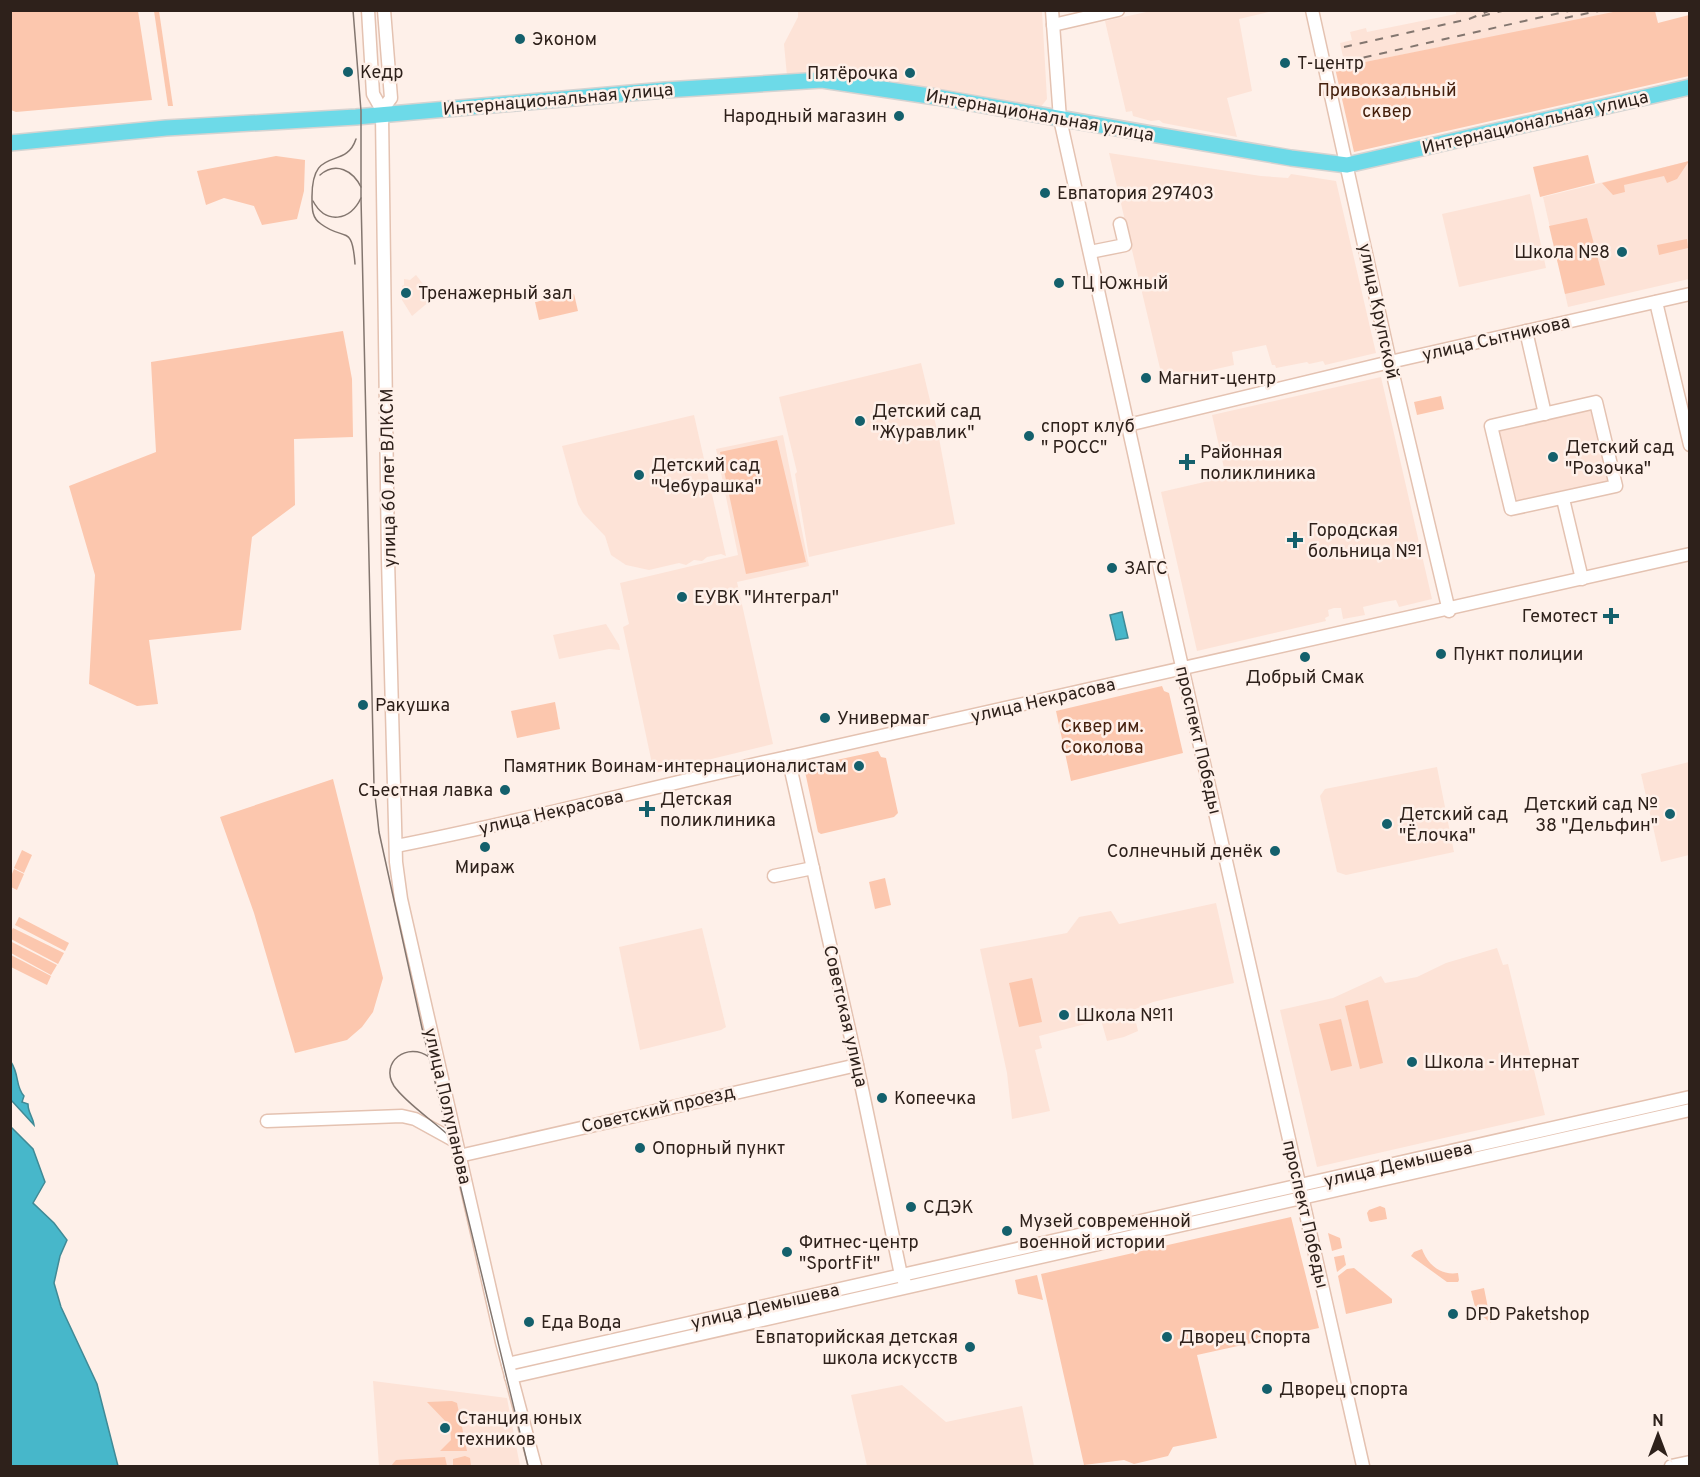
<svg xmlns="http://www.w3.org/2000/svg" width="1700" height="1477" font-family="Overpass,sans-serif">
	<rect width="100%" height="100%" fill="#fef0e9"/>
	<!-- built -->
	<g fill="#fde3d7">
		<path d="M798 11H1042L1047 99 1036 113 787 76 784 44 798 17Z"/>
		<path d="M1151 11H1273L1239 19 1252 91 1227 98 1237 137 1163 123 1159 120 1151 121 1133 116 1132 111 1126 112 1105 21Z"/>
		<path d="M1456 11H1623L1345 66 1340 43 1352 40 1350 32 1366 28 1367 32 1456 14Z"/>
		<path d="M1109 153 1261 176 1288 178 1291 174 1336 181 1376 353 1325 365 1323 361 1309 364 1307 362 1276 368 1275 365H1272L1266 345 1232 352 1234 365 1163 381Z"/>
		<path d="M1689 161V279L1568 307 1543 197Z"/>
		<path d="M1530 194 1546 268 1459 287 1442 214Z"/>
		<path d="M416 275 423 284 420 287 431 300 412 316 402 300V286L404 285V279L410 280Z"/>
		<path d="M921 363 939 438 955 524 809 557 795 474 797 472 779 397Z"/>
		<path d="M1381 377 1432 599 1399 607 1396 600 1384 602 1363 607 1365 615 1343 619 1341 608H1334L1328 610 1329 616 1325 618 1326 621 1197 651 1161 492 1226 477 1212 415Z"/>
		<path d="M1592 409 1608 484 1518 505 1497 429Z"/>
		<path d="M694 415 726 556 721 554 707 557 702 561 694 560 686 565 679 563 649 570 626 565 611 555 605 536 583 513 578 504 562 446Z"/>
		<path d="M783 435 809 566 737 582 773 744 654 773 623 627 629 624 620 583 738 555 716 449Z"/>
		<path d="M606 624 619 645 620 650 609 649 559 659 553 635Z"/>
		<path d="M1689 762V855L1661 862 1641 774Z"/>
		<path d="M1437 767 1454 852 1346 875 1337 872 1320 796 1325 789Z"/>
		<path d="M1216 903 1234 983 1153 1002 1133 1010 1138 1031 1124 1037 1107 1041 1101 1020 1039 1036 1042 1048 1035 1050 1050 1111 1012 1119 1007 1073 980 949 1067 933 1079 917 1111 911 1119 924Z"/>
		<path d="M702 928 726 1027 721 1030 640 1050 619 947Z"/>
		<path d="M1497 948 1503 965 1508 964 1545 1115 1317 1167 1280 1010 1333 998 1381 976 1385 983 1417 977 1446 963Z"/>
		<path d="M373 1381 507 1398 520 1466H379Z"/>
		<path d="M902 1385 946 1422 1022 1406 1034 1466H867L851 1395Z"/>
	</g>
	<!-- green -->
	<g fill="#fcc7ae">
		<path d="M11 10 138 11 152 100 16 112 11 110Z"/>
		<path d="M1623 10 1655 11 1658 23 1689 15V76L1354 152 1335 68Z"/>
		<path d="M154 11H159L173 106H168Z"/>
		<path d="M1588 155 1595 183 1540 197 1533 167Z"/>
		<path d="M276 156 305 160 304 191 297 219 262 225 254 206 224 198 206 205 197 171Z"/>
		<path d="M1689 161 1677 179 1667 183 1664 176 1624 185 1625 192 1613 195 1602 183Z"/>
		<path d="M1587 218 1605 285 1565 294 1549 226Z"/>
		<path d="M1687 239 1688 248 1659 255 1657 245Z"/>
		<path d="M574 294 578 311 539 320 535 302Z"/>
		<path d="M343 331 352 379 353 437 294 439 295 505 252 537 241 630 149 640 158 704 137 706 89 684 95 575 69 486 156 452 151 362Z"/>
		<path d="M1441 396 1444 409 1417 415 1414 402Z"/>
		<path d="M777 440 806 562 746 574 720 452Z"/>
		<path d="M1162 686 1164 691 1169 693 1183 753 1071 781 1056 711Z"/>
		<path d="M555 702 560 729 517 738 511 711Z"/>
		<path d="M878 751 881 757 886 758 898 813 894 817 821 834 818 832 804 767Z"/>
		<path d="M333 779 383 978 373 1012 362 1027 347 1040 295 1053 254 913 220 817Z"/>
		<path d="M22 850 32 855 24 873 14 868Z"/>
		<path d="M14 869 24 874 17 890 11 887V876Z"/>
		<path d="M885 878 891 905 875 909 869 882Z"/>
		<path d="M19 917 69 943 65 951 15 925Z"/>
		<path d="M13 928 64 953 58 964 11 939V932Z"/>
		<path d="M10 941 57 965 51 975 11 953Z"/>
		<path d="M11 955 51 976 47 985 11 967Z"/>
		<path d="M1032 978 1042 1022 1019 1027 1009 983Z"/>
		<path d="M1368 1000 1383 1063 1360 1069 1345 1006Z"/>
		<path d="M1341 1019 1352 1066 1331 1071 1319 1024Z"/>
		<path d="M1689 1101V1106L1323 1190 1322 1186Z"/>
		<path d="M1282 1194 1283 1199 910 1281 909 1278Z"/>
		<path d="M1380 1206 1385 1208 1387 1219 1371 1222 1369 1221 1367 1213 1369 1210Z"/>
		<path d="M1291 1217 1319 1328 1197 1355 1217 1438 1173 1447 1168 1456 1134 1464 1124 1460 1084 1465 1041 1274Z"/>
		<path d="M1328 1233 1340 1238 1342 1248 1332 1251Z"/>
		<path d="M1422 1249C1427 1264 1441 1276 1458 1273L1459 1280 1458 1282H1447L1411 1256 1414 1252Z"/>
		<path d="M1344 1255 1346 1265 1337 1272 1334 1257Z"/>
		<path d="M1354 1268 1392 1299V1303L1346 1314 1338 1276 1347 1269Z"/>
		<path d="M1037 1275 1043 1300 1018 1294 1015 1280Z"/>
		<path d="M896 1282V1284L624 1346 622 1344Z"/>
		<path d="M1484 1288 1491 1323 1476 1311 1471 1291Z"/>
		<path d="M452 1401 457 1403 467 1451H440L451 1440 450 1426 427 1402Z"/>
		<path d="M465 1456 470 1458 471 1466H453V1459Z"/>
		<path d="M445 1457 447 1466H391L396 1460Z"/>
	</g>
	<!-- water -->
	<g fill="#47b7ca" stroke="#408a96" stroke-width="1.5">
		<path d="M1122 612 1128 638 1116 640 1110 615Z"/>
		<path d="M11 1062C20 1076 15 1086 24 1096L22 1102 28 1104C28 1113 33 1117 34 1125L11 1100Z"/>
		<path d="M10 1126 33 1149 45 1182 33 1203 54 1223 67 1240 60 1256 54 1283 61 1307 97 1384 118 1466H11Z"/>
	</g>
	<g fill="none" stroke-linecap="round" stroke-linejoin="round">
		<defs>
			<g id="minor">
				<path d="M368 10 373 94 382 110V115L388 559 396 862 401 899 502 1342 535 1466"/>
				<path d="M1052 10 1060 119 1152 534 1363 1466"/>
				<path d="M1312 10 1390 362 1449 611"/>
				<path d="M1053 25 1118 10"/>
				<path d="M382 110 391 98 384 10"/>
				<path d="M1090 252 1125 245 1120 224"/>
				<path d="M1656 302 1690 445"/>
				<path d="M1526 331 1545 414"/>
				<path d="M1596 402 1616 486 1511 509 1491 426Z"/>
				<path d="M1128 425 1390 362 1690 294"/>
				<path d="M1563 499 1582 579"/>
				<path d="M788 757 857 1065 901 1275 905 1283"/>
				<path d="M396 846C529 820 660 785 792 756 1091 689 1391 624 1690 554"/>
				<path d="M774 876 813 868"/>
				<path d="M267 1121 402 1116 415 1119 455 1141"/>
				<path d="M459 1156 857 1065"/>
				<path d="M508 1364 1690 1097"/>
				<path d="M511 1377 1690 1110"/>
				<path d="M1671 1466 1690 1462"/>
			</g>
			<path id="major" d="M10 143 166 128 356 117 665 90 822 80 936 97 1291 158 1347 165 1690 87"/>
		</defs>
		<!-- minor casing -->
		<use href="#minor" stroke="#e4c2b1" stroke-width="15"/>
		<!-- major casing -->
		<use href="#major" stroke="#d5d3d1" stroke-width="18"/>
		<!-- minor -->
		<use href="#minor" stroke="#fff" stroke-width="12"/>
		<!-- major -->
		<use href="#major" stroke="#6ddae8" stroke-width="15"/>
		<!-- tram -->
		<g stroke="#83766f" stroke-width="1.5">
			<path d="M353 10 361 111V198L374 786 379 832 422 1028 528 1466"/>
			<path d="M320 175C336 161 353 171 361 187"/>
			<path d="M313 201C326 225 350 221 361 198"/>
			<path d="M355 264C352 223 345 242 321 224 312 218 312 209 312 199 311 143 345 172 356 139"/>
			<path d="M429 1057C408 1041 379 1062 394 1086 406 1103 432 1120 447 1134"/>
		</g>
		<!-- rail -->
		<g stroke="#83766f" stroke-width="2" stroke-dasharray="8 8" stroke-linecap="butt">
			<path d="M1482 16 1506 10"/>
			<path d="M1565 18 1603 10"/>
			<path d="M1344 47 1469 19 1491 10"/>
			<path d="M1348 61 1573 10"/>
		</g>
	</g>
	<!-- markers -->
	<g fill="#14606c" stroke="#fef0e9" stroke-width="2">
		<circle cx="520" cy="39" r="6"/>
		<circle cx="1285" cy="63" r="6"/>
		<circle cx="348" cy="72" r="6"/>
		<circle cx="910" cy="73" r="6"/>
		<circle cx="899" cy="116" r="6"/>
		<circle cx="1045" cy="193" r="6"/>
		<circle cx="1622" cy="252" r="6"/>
		<circle cx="1059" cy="283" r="6"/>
		<circle cx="406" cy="293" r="6"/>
		<circle cx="1146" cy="378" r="6"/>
		<circle cx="860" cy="421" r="6"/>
		<circle cx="1029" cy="436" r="6"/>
		<circle cx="1553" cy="457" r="6"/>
		<path d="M1184 453h6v6h6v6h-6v6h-6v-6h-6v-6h6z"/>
		<circle cx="639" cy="475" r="6"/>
		<path d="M1292 531h6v6h6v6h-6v6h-6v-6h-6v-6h6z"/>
		<circle cx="1112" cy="568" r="6"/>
		<circle cx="682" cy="597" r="6"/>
		<path d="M1608 607h6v6h6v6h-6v6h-6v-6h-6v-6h6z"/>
		<circle cx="1441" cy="654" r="6"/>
		<circle cx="1305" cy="657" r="6"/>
		<circle cx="363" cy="705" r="6"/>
		<circle cx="825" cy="718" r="6"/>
		<circle cx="859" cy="766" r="6"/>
		<circle cx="505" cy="790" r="6"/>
		<path d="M644 800h6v6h6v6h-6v6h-6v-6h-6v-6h6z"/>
		<circle cx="1670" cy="814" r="6"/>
		<circle cx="1387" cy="824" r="6"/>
		<circle cx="485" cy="847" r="6"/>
		<circle cx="1275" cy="851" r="6"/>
		<circle cx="1064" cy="1015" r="6"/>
		<circle cx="1412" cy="1062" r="6"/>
		<circle cx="882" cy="1098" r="6"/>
		<circle cx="640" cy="1148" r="6"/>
		<circle cx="911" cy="1207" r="6"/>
		<circle cx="1007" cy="1231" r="6"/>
		<circle cx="787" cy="1252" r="6"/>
		<circle cx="1453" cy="1314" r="6"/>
		<circle cx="529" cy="1322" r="6"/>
		<circle cx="1167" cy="1337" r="6"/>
		<circle cx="970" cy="1347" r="6"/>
		<circle cx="1267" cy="1389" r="6"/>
		<circle cx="445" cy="1428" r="6"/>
	</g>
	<g text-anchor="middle" stroke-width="5" stroke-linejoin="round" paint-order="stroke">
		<!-- poi labels -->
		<g font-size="18" fill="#2e211b" stroke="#fef0e9" text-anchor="start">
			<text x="532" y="45">Эконом</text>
			<text x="1297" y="69">Т-центр</text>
			<text x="360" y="78">Кедр</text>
			<text x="898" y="79" text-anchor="end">Пятёрочка</text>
			<text x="887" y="122" text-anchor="end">Народный магазин</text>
			<text x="1057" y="199">Евпатория 297403</text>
			<text x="1610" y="258" text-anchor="end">Школа №8</text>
			<text x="1071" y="289">ТЦ Южный</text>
			<text x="418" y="299">Тренажерный зал</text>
			<text x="1158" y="384">Магнит-центр</text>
			<text x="872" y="417">Детский сад<tspan x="872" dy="21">"Журавлик"</tspan></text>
			<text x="1041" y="432">спорт клуб<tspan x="1041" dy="21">" РОСС"</tspan></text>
			<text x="1565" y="453">Детский сад<tspan x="1565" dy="21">"Розочка"</tspan></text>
			<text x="1200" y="458">Районная<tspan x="1200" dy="21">поликлиника</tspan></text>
			<text x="651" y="471">Детский сад<tspan x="651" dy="21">"Чебурашка"</tspan></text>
			<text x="1308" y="536">Городская<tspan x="1308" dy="21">больница №1</tspan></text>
			<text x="1124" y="574">ЗАГС</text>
			<text x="694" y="603">ЕУВК "Интеграл"</text>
			<text x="1598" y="622" text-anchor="end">Гемотест</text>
			<text x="1453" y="660">Пункт полиции</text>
			<text x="1305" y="683" text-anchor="middle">Добрый Смак</text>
			<text x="375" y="711">Ракушка</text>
			<text x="837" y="724">Универмаг</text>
			<text x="847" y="772" text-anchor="end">Памятник Воинам-интернационалистам</text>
			<text x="493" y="796" text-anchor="end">Съестная лавка</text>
			<text x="660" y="805">Детская<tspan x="660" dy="21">поликлиника</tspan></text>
			<text x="1658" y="810" text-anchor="end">Детский сад №<tspan x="1658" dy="21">38 "Дельфин"</tspan></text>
			<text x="1399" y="820">Детский сад<tspan x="1399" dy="21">"Ёлочка"</tspan></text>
			<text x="1263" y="857" text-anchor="end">Солнечный денёк</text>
			<text x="485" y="873" text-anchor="middle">Мираж</text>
			<text x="1076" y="1021">Школа №11</text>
			<text x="1424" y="1068">Школа - Интернат</text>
			<text x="894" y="1104">Копеечка</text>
			<text x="652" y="1154">Опорный пункт</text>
			<text x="923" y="1213">СДЭК</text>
			<text x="1019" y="1227">Музей современной<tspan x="1019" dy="21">военной истории</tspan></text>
			<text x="799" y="1248">Фитнес-центр<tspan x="799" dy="21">"SportFit"</tspan></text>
			<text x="1465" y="1320">DPD Paketshop</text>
			<text x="541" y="1328">Еда Вода</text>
			<text x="958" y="1343" text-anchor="end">Евпаторийская детская<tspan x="958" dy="21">школа искусств</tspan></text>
			<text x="1179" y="1343">Дворец Спорта</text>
			<text x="1279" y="1395">Дворец спорта</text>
			<text x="457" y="1424">Станция юных<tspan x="457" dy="21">техников</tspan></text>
		</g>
		<!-- park labels -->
		<g font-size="18" fill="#45200d" stroke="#fef0e9">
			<text x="1387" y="96">Привокзальный<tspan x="1387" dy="21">сквер</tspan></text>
			<text x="1102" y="732">Сквер им.<tspan x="1102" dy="21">Соколова</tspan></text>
		</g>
		<!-- street labels -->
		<g font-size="18" fill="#2e211b" stroke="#fef0e9">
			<text transform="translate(558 99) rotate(-5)" y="6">Интернациональная улица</text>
			<text transform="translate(1040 115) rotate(10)" y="6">Интернациональная улица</text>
			<text transform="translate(1535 122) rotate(-13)" y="6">Интернациональная улица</text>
			<text transform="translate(1379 311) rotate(78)" y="6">улица Крупской</text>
			<text transform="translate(1496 338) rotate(-13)" y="6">улица Сытникова</text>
			<text transform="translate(388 478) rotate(-91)" y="6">улица 60 лет ВЛКСМ</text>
			<text transform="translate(1043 700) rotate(-13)" y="6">улица Некрасова</text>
			<text transform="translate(1199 740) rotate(77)" y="6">проспект Победы</text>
			<text transform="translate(551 812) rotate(-13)" y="6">улица Некрасова</text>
			<text transform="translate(846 1016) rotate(77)" y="6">Советская улица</text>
			<text transform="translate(448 1106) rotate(77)" y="6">улица Полупанова</text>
			<text transform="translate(658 1109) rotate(-13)" y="6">Советский проезд</text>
			<text transform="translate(1398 1164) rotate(-13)" y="6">улица Демышева</text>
			<text transform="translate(1306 1214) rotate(77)" y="6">проспект Победы</text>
			<text transform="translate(765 1306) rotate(-13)" y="6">улица Демышева</text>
		</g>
	</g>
	<!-- border -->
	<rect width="1700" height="1477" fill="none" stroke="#2e211b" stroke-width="24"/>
	<!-- north arrow -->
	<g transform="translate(1658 1435)" stroke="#fef0e9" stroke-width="4.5" paint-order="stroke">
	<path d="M0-4.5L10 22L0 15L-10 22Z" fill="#2e211b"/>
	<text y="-9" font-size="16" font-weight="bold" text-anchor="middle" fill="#2e211b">N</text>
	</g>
</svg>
